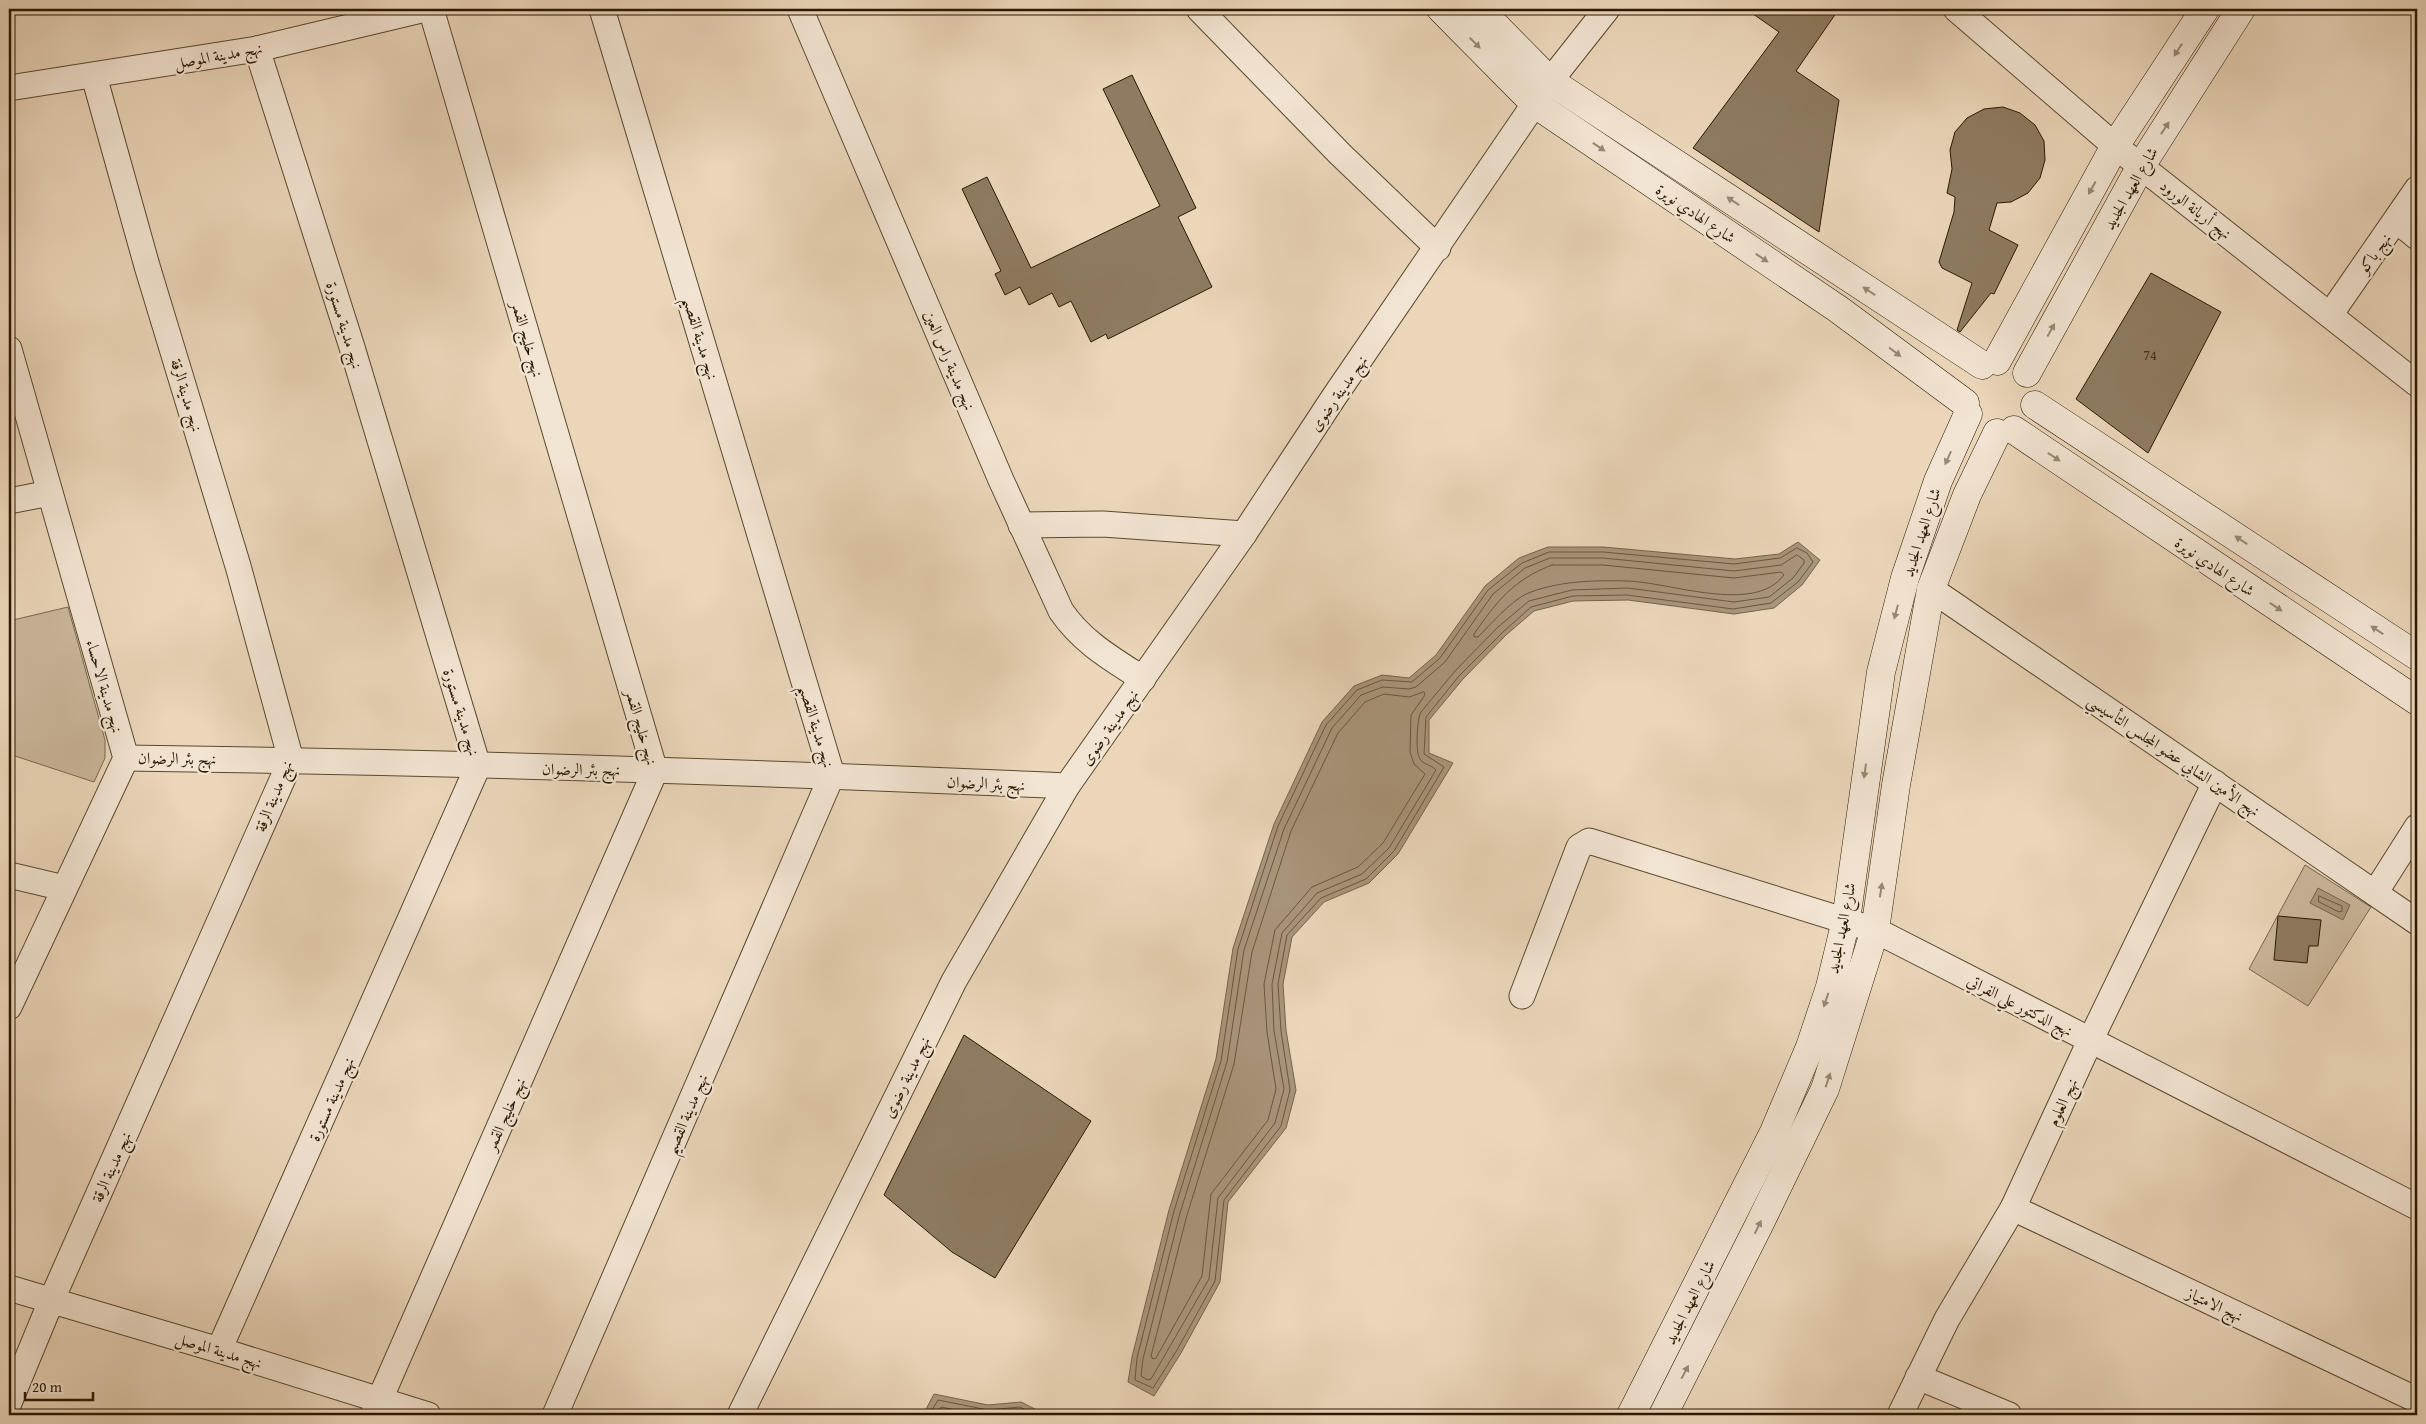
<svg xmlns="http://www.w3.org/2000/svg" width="2426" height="1424" font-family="'Gentium Book Plus',Amiri,serif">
	<rect width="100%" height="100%" fill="#ebd6ba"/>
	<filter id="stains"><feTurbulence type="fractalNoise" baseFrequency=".004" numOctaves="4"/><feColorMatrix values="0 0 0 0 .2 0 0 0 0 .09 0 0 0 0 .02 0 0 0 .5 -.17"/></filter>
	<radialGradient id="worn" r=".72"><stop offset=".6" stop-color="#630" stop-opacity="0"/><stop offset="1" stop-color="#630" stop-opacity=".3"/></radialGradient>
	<!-- green -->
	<g fill="#cab69b" stroke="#7a674e">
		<path d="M68 607 105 740V758L94 782 9 754V621Z"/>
		<path d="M2305 865 2371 907 2308 1006 2249 969Z"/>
	</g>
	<!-- water -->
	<g fill="#a9957b" stroke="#76634a">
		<path d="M1798 542 1820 560 1802 585 1774 608 1734 614 1628 600 1573 601 1534 611 1506 635 1463 679 1429 720V753L1453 763 1398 854 1369 883 1324 902 1292 937 1283 984 1286 1030 1296 1090 1286 1128 1228 1202 1220 1282 1181 1353 1154 1396 1128 1382 1132 1357 1169 1210 1216 1059 1233 948 1274 824 1322 722 1354 686 1382 675 1409 678 1436 655 1485 586 1519 558 1548 547H1603L1735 559 1779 554Z"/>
		<path d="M2318 888 2350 905 2343 920 2310 903Z"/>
		<path d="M934 1394 988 1405 1021 1402 1047 1415H923Z"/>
	</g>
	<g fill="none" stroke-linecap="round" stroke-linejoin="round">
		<!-- shore -->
		<g stroke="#6a563e" stroke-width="1">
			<path d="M1797 548 1807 553 1813 562 1798 582 1771 603 1733 609 1627 595 1573 596 1531 607 1503 632 1459 676 1426 717 1424 754 1444 767 1394 851 1366 879 1321 898 1287 935 1278 984 1281 1031 1290 1090 1281 1126 1224 1200 1215 1281 1177 1350 1153 1388 1135 1380 1137 1358 1174 1211 1221 1061 1238 949 1278 826 1326 725 1357 690 1382 680 1412 682 1440 658 1488 590 1522 563 1549 552H1603L1734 564 1780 558Z"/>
			<path d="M1797 555 1804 560V563L1793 578 1769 597 1734 602 1628 588 1572 590 1529 601 1498 627 1455 671 1421 712C1417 719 1415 752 1420 759 1424 765 1432 765 1436 770L1389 848 1362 874 1317 893 1282 933 1272 984 1274 1031 1284 1089 1275 1123 1218 1198 1209 1279 1151 1379 1148 1380 1141 1376 1143 1359 1180 1213 1227 1062 1244 950 1284 829 1332 728 1361 695 1383 687 1409 689 1416 687 1445 662 1493 594 1525 568 1550 558H1603L1734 571 1781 565Z"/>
			<path d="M1552 565H1603L1734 578 1781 572 1784 575C1754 615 1670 582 1627 581 1594 580 1557 581 1526 594 1510 602 1490 625 1478 637H1474V634C1497 601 1513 580 1552 565Z"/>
			<path d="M1424 692 1425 695 1411 715 1410 752 1414 764 1425 774 1383 843 1358 867 1312 887 1275 930 1264 984 1267 1032 1276 1089 1268 1120 1211 1194 1202 1276 1156 1358 1153 1359 1151 1356 1187 1215 1234 1064 1252 952 1291 831 1338 733 1365 702 1384 694 1409 697Z"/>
			<path d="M2319 896 2342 906V911L2339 912 2319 902Z"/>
			<path d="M929 1415 938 1400 988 1410 1020 1407 1036 1415"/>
			<path d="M936 1415 941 1407 981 1415"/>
		</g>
	</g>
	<!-- building -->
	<g fill="#8e7b61" stroke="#2a1801">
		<path d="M1746 9H1839L1796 71 1839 100 1819 232 1693 148 1779 32Z"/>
		<path d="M1132 75 1196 208 1178 217 1212 287 1108 339 1106 334 1091 342 1071 301 1059 307 1052 293 1029 305 1020 287 1005 295 995 274 1001 271 962 189 987 177 1031 268 1160 206 1103 89Z"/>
		<path d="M2003 107 2020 113 2035 125 2044 141 2045 160 2040 178 2028 193 2011 202 1997 203 1989 230 2018 245 1994 294 1991 293 1960 332 1957 330 1972 283 1942 268 1939 262 1954 212 1955 197 1947 193 1952 169 1950 150 1955 132 1967 118 1984 109Z"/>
		<path d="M2151 273 2221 312 2148 453 2076 399Z"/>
		<path d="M2278 916 2321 920 2318 946H2309L2307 963 2274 960Z"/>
		<path d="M964 1035 1091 1121 995 1278 952 1252 884 1195Z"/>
	</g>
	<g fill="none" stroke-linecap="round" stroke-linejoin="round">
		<defs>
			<g id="minor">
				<path d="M800 9 1001 480 1061 611C1082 642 1112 659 1143 679"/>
				<path d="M1199 9 1340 154 1438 248"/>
				<path d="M1956 9 2115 146 2417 384"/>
				<path d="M9 88 257 49 425 9"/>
				<path d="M2397 221 2417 237"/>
				<path d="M2330 315 2417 189"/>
				<path d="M9 349 126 758 9 1007"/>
				<path d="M9 501 50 493"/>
				<path d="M1021 525 1103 524 1244 534"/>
				<path d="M1931 589 2417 922"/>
				<path d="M126 758C439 762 754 772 1067 786"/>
				<path d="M9 875 64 888"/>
				<path d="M2375 893 2417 827"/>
				<path d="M1522 996 1579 847 1589 841 1875 930 2417 1207"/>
				<path d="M2013 1208 2417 1400"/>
				<path d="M9 1288 219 1350 428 1415"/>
				<path d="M219 1350 478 766 351 344 257 49"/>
				<path d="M1918 1377 2009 1415"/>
				<path d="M9 1403 52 1299 291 760 238 566 147 266 94 76"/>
				<path d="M373 1415 655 771 431 9"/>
				<path d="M555 1415 832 775 602 9"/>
				<path d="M740 1415 954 981 1067 786 1244 534 1334 397 1550 81 1607 9"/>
				<path d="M1900 1415 1947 1319 2013 1208 2090 1041 2215 783"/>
			</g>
			<g id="secondary">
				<path d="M1441 9 1535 104 1838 309 1965 403"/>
				<path d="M1479 9 1550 81 1982 365"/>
				<path d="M1997 361 2115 146 2205 9"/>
				<path d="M2027 373 2141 166 2241 9"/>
				<path d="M2035 405 2417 656"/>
				<path d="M2014 430 2417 701"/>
				<path d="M1631 1415 1774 1132 1810 1047 1830 987 1846 920 1881 672 1905 578 1938 481 1968 414"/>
				<path d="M1663 1415 1758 1227 1825 1089 1875 930 1896 785 1931 589 1967 495 1997 433"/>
			</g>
		</defs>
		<!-- minor casing -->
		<use href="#minor" stroke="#5a482f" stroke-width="27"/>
		<!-- secondary casing -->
		<use href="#secondary" stroke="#2a1801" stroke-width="29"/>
		<!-- minor -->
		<use href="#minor" stroke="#f2e4d2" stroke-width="25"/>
		<!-- secondary -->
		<use href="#secondary" stroke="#f2e4d2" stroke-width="28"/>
	</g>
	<!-- one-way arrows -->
	<defs><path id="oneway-solid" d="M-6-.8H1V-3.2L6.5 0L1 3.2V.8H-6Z" transform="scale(1.25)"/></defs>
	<g fill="#988874">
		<use href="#oneway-solid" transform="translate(1475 43) rotate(45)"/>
		<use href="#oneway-solid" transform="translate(2178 50) rotate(123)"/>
		<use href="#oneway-solid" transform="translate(2165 128) rotate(-57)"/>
		<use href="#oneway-solid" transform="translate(1599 147) rotate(34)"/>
		<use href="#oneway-solid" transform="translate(2092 188) rotate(119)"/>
		<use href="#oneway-solid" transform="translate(1733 201) rotate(-147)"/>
		<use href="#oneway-solid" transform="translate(1762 258) rotate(34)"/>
		<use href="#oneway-solid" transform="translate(1869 291) rotate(-147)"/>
		<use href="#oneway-solid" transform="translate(2051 330) rotate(-61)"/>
		<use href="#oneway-solid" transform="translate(1895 352) rotate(37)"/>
		<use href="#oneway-solid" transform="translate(2054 457) rotate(34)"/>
		<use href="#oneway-solid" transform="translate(1948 458) rotate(114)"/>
		<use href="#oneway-solid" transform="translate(2241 540) rotate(-147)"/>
		<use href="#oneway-solid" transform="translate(2276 607) rotate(34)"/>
		<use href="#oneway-solid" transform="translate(1896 612) rotate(105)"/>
		<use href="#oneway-solid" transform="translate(2377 630) rotate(-147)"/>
		<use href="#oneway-solid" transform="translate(1865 771) rotate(98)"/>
		<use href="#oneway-solid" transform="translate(1881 890) rotate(-81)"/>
		<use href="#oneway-solid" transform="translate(1826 1000) rotate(108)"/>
		<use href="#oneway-solid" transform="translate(1828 1080) rotate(-72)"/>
		<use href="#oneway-solid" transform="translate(1758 1227) rotate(-64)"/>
		<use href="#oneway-solid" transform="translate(1685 1372) rotate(-62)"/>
	</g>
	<g text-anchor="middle" stroke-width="4.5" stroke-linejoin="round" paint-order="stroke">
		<!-- number labels -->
		<g font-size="14" fill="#433119">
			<text x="2150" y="360">74</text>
		</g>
		<!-- street labels -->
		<g font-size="16" fill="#2a1801" stroke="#f2e4d2">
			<text transform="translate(218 55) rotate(-10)" y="6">نهج مدينة الموصل</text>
			<text transform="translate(2130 188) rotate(-60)" y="6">شارع العهد الجديد</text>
			<text transform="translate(2196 209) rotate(38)" y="6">نهج أريانة الورود</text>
			<text transform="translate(1696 213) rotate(34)" y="6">شارع الهادي نويرة</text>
			<text transform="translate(2374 253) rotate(-54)" y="6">نهج باكو</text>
			<text transform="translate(345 325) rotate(73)" y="6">نهج مدينة مستورة</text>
			<text transform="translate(701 338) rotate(73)" y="6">نهج مدينة القصيم</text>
			<text transform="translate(528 339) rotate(74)" y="6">نهج خليج القمر</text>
			<text transform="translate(950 360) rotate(67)" y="6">نهج مدينة راس العين</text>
			<text transform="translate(1338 393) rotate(-55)" y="6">نهج مدينة رضوى</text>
			<text transform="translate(187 395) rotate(73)" y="6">نهج مدينة الرقة</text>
			<text transform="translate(1921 532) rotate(-72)" y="6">شارع العهد الجديد</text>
			<text transform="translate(2215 566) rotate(34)" y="6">شارع الهادي نويرة</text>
			<text transform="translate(105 686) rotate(74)" y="6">نهج مدينة الاحساء</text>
			<text transform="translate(462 712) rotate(73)" y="6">نهج مدينة مستورة</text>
			<text transform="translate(817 726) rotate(73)" y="6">نهج مدينة القصيم</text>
			<text transform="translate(642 727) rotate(74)" y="6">نهج خليج القمر</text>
			<text transform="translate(1109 727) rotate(-55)" y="6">نهج مدينة رضوى</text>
			<text transform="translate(2174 755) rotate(34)" y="6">نهج الأمين الشابي عضو المجلس التأسيسي</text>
			<text transform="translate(177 758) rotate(1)" y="6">نهج بئر الرضوان</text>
			<text transform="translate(581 769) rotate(1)" y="6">نهج بئر الرضوان</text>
			<text transform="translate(986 783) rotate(3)" y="6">نهج بئر الرضوان</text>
			<text transform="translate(273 796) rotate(-68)" y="6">نهج مدينة الرقة</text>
			<text transform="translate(1841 928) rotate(-79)" y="6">شارع العهد الجديد</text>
			<text transform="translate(2020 1005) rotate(27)" y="6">نهج الدكتور علي الفراتي</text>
			<text transform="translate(906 1077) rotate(-64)" y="6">نهج مدينة رضوى</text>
			<text transform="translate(331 1099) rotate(-66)" y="6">نهج مدينة مستورة</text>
			<text transform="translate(2062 1102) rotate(-65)" y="6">نهج العلوم</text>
			<text transform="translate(505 1114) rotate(-66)" y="6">نهج خليج القمر</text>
			<text transform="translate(686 1114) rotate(-67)" y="6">نهج مدينة القصيم</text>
			<text transform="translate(111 1167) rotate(-66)" y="6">نهج مدينة الرقة</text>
			<text transform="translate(1689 1302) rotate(-63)" y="6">شارع العهد الجديد</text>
			<text transform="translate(2215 1304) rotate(25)" y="6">نهج الامتياز</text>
			<text transform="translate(219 1350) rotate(17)" y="6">نهج مدينة الموصل</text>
		</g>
	</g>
	<!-- margin -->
	<rect width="2426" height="1424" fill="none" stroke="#ebd6ba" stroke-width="30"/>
	<rect x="10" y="10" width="2406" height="1404" fill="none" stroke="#2a1801" stroke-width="2.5"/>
	<rect x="15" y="15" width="2396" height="1394" fill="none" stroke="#2a1801"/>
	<!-- scale -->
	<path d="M25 1392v8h68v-8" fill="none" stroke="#2a1801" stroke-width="2.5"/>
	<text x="32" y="1392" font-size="15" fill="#2a1801" stroke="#f2e4d2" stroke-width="4" paint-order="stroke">20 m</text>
	<rect width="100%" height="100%" filter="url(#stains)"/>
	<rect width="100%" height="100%" fill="url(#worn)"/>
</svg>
